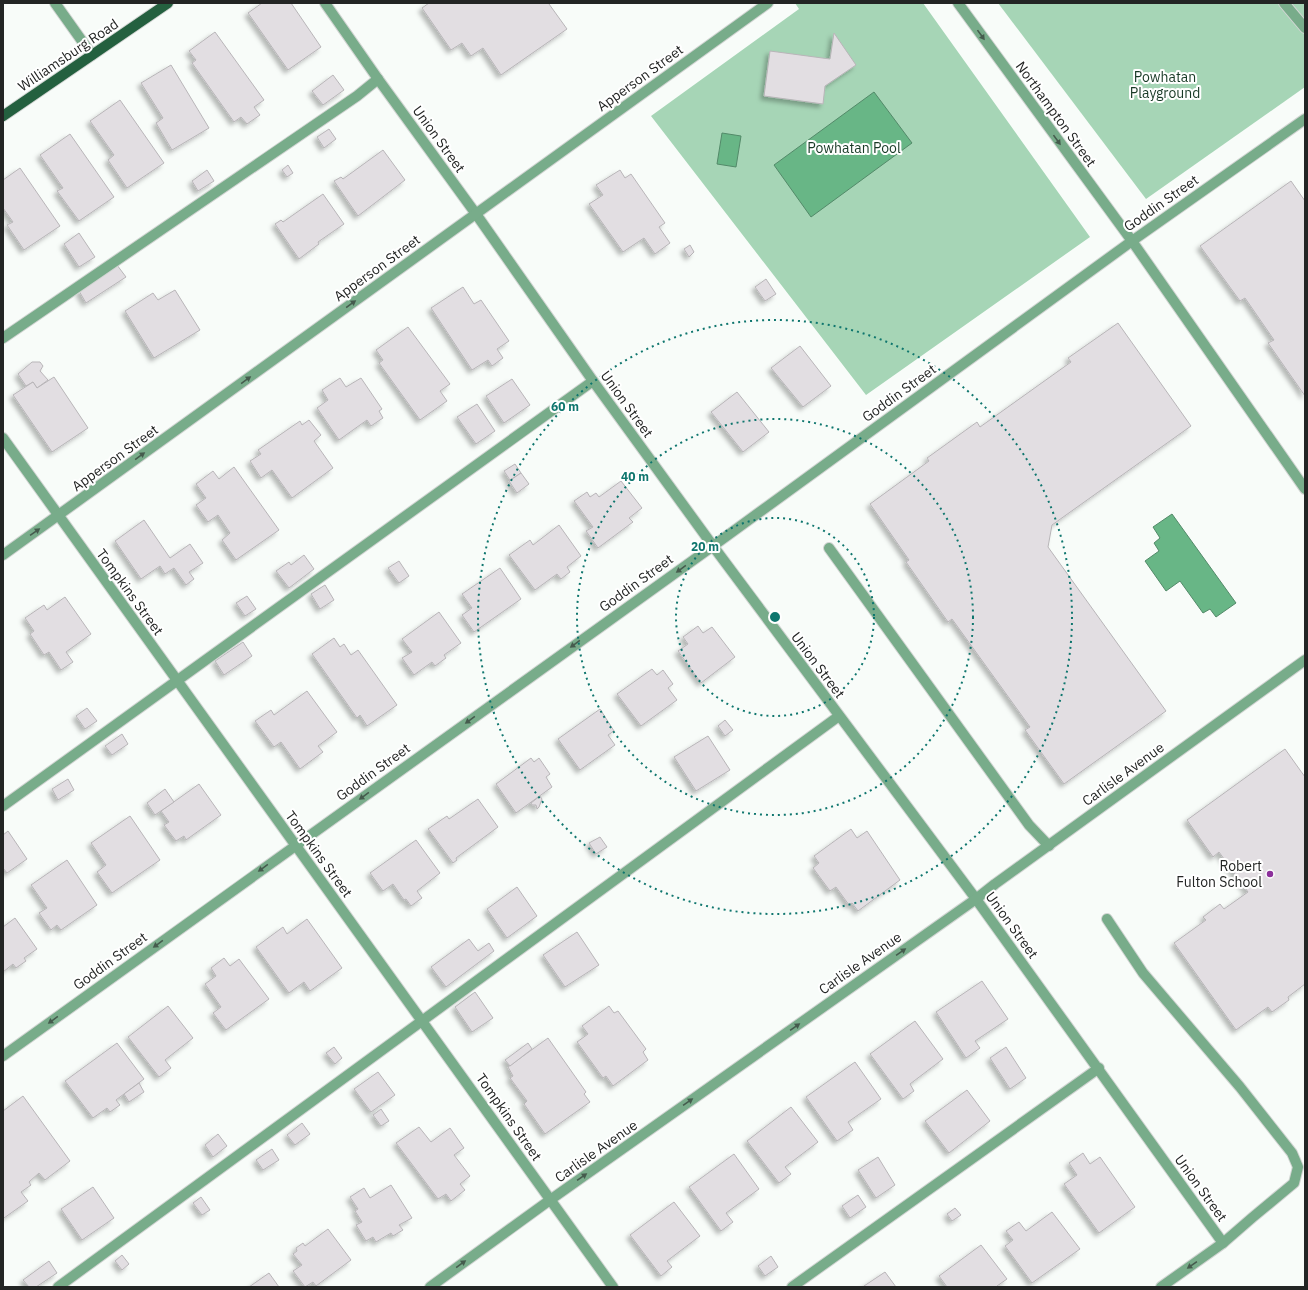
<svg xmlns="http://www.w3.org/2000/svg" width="1308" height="1290" font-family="'IBM Plex Sans',sans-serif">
	<defs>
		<filter id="shadow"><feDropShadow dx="-3.5" dy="3.5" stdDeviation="2" flood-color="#0004"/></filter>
	</defs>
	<rect width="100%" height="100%" fill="#f8fcf9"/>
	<!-- green -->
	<g fill="#a6d5b6">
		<path d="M795 3H923L1090 237 866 395 651 116 799 9Z"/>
		<path d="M998 3H1305V87L1146 199Z"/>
	</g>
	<!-- water -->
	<g fill="#68b686" stroke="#538a69">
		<path d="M874 92 912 143 811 217 774 165Z"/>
		<path d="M722 133 741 136 736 167 717 164Z"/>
		<path d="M1172 514 1236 603 1216 617 1210 609 1203 613 1180 581 1166 591 1145 561 1159 551 1154 543 1160 538 1153 527Z"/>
	</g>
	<!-- building -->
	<g fill="#e2dee2" stroke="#b8b5b8" filter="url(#shadow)">
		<path d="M262 3H291L321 47 288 70 248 13Z"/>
		<path d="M429 3H551L549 4 567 29 501 75 483 48 471 56 462 43 451 50 422 8Z"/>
		<path d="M215 32 264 100 254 107 260 115 247 124 241 117 234 122 192 63 196 60 189 51Z"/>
		<path d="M834 33 856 65 825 86 823 104 764 96 770 51 830 59Z"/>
		<path d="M171 65 209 128 172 150 156 123 163 118 141 83Z"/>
		<path d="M333 75 344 90 323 105 312 91Z"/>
		<path d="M120 100 164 163 127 188 108 160 114 155 90 121Z"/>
		<path d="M329 129 336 139 324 148 317 137Z"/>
		<path d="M70 134 114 197 79 221 57 191 63 188 40 155Z"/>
		<path d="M383 150 405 180 358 216 334 181 341 177 343 179Z"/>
		<path d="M288 165 293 173 287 177 282 170Z"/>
		<path d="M20 168 60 226 24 250 7 225 13 222 3 208V180Z"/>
		<path d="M207 170 214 181 198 191 192 181Z"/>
		<path d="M620 170 625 178 631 174 665 223 659 227 670 243 655 254 644 238 623 252 589 204 603 195 596 185Z"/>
		<path d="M1291 181 1305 201V396L1268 343 1274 340 1245 298 1240 301 1200 246Z"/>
		<path d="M323 194 344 224 318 242 319 244 299 259 275 224 281 220 283 222Z"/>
		<path d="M79 233 95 257 79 267 64 244Z"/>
		<path d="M690 245 694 252 689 257 684 249Z"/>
		<path d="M117 265 126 277 86 303 79 291Z"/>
		<path d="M766 279 776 294 765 301 755 287Z"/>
		<path d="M463 287 474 304 481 300 509 341 497 349 503 358 492 366 488 360 472 370 431 308Z"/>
		<path d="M175 290 200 330 154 358 125 311 153 293 158 300Z"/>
		<path d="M1118 323 1191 426 1052 525 1048 547 1166 711 1064 784 1025 730 1030 727 952 619 948 622 906 562 909 560 870 504 929 461 927 458 977 422 980 427 1071 362 1068 358Z"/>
		<path d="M408 327 450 384 440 391 447 401 420 420 379 363 383 360 376 350Z"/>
		<path d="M800 346 831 386 803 407 771 368Z"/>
		<path d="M32 362H40L43 366 40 371 48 380 37 388 33 382 26 386 18 374Z"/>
		<path d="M54 377 88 428 52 452 13 395 33 382 37 388Z"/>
		<path d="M340 378 346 387 361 378 382 409 379 411 383 418 371 426 367 420 339 440 317 408 328 400 322 390Z"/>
		<path d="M512 379 530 405 504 423 486 396Z"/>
		<path d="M737 392 769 432 743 452 711 412Z"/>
		<path d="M477 404 495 431 476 444 457 417Z"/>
		<path d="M309 420 321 435 314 441 333 468 292 498 272 470 261 478 250 461 261 454 258 450 300 421 302 425Z"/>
		<path d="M515 464 521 473 510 480 504 471Z"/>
		<path d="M234 467 279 530 236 560 222 540 230 533 218 515 208 522 196 505 206 498 196 484 213 471 219 479Z"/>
		<path d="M521 473 529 484 517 493 509 481Z"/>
		<path d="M621 481 642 508 629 518 633 522 598 548 586 531 593 527 574 501 587 492 590 497 596 493 599 497Z"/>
		<path d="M144 520 170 558 190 544 203 563 189 572 194 579 186 585 174 568 165 574 160 566 141 579 115 541Z"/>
		<path d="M559 525 581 556 567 567 570 572 561 579 557 574 535 590 509 555 530 540 533 545Z"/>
		<path d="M304 555 314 569 289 588 276 571 289 562 291 565Z"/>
		<path d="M399 561 409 576 399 583 388 568Z"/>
		<path d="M500 568 521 599 474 632 462 615 472 608 462 594Z"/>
		<path d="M325 585 334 600 320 609 311 594Z"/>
		<path d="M247 596 256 609 245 616 236 603Z"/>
		<path d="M65 597 91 634 66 652 73 662 61 670 49 652 44 655 30 634 34 631 25 618 44 605 47 610Z"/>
		<path d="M439 612 461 643 444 655 446 658 435 666 432 662 414 675 402 658 412 652 402 639Z"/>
		<path d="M698 626 703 633 712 627 735 657 701 683 678 651 688 644 683 637Z"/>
		<path d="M334 638 340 647 344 644 351 655 358 650 397 705 367 726 360 715 357 718 312 654Z"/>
		<path d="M243 642 252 656 224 675 215 661Z"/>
		<path d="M652 669 657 675 663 670 673 684 668 688 677 700 641 726 617 694Z"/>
		<path d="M307 691 337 732 318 746 323 752 300 769 281 742 274 747 255 721 271 710 274 715Z"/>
		<path d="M87 708 97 721 85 729 76 716Z"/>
		<path d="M600 709 614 731 608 735 615 745 580 770 558 739Z"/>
		<path d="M725 720 733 730 725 736 718 726Z"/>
		<path d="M122 734 128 744 112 755 105 746Z"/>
		<path d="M708 736 730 770 696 791 674 757Z"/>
		<path d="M1285 749 1305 777V984L1288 997 1289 1000 1272 1012 1268 1007 1236 1030 1174 943 1206 920 1203 917 1220 904 1224 909 1248 892 1219 852 1213 857 1187 820Z"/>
		<path d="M531 758 534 762 539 758 550 774 546 777 552 787 516 813 496 784Z"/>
		<path d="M68 779 74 790 58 800 52 789Z"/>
		<path d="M199 784 221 815 186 840 184 836 176 841 164 825 169 822 161 811Z"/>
		<path d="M165 789 174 802 155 815 147 803Z"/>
		<path d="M540 796 542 799 539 807 537 809 536 805H532L531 803Z"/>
		<path d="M478 799 498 827 456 858 457 860 453 863 428 829 447 816 449 819Z"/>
		<path d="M130 816 160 860 112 893 97 872 106 865 91 843Z"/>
		<path d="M851 829 857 838 867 831 900 880 858 911 852 903 849 905 836 887 830 891 813 868 819 863 814 856Z"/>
		<path d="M8 831 27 859 7 873 3 868V835Z"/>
		<path d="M600 837 607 847 596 854 589 843Z"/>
		<path d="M416 840 440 873 417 891 422 898 411 906 406 899 404 900 393 884 383 891 370 873Z"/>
		<path d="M67 860 97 905 61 930 57 925 51 930 39 913 47 908 31 885Z"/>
		<path d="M517 887 537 916 507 938 487 909Z"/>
		<path d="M15 918 37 949 24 958 26 961 16 968 13 964 3 972V927Z"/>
		<path d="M307 919 342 968 310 991 304 982 289 993 256 947 283 927 287 934Z"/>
		<path d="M577 932 599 965 565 987 543 955Z"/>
		<path d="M469 939 478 951 489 943 494 951 446 987 431 967Z"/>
		<path d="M224 958 230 966 239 959 269 999 226 1030 213 1013 221 1007 205 984 216 976 211 968Z"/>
		<path d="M982 981 1008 1019 975 1041 980 1048 966 1058 936 1012Z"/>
		<path d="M475 992 493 1018 472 1032 455 1007Z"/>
		<path d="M168 1006 193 1038 165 1060 171 1068 159 1077 128 1037Z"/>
		<path d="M609 1006 614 1013 618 1011 646 1049 643 1052 648 1060 613 1086 606 1076 603 1078 577 1042 588 1034 582 1026Z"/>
		<path d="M915 1021 943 1059 910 1084 914 1091 903 1099 870 1054Z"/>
		<path d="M548 1038 586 1092 584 1094 590 1102 545 1134 524 1104 527 1101 510 1078 513 1076 508 1067Z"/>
		<path d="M117 1043 144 1079 116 1100 120 1105 110 1112 107 1108 93 1118 65 1081Z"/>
		<path d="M528 1043 532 1049 510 1066 505 1060Z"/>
		<path d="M334 1047 342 1058 335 1064 326 1053Z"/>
		<path d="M1006 1047 1026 1078 1010 1089 990 1058Z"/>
		<path d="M855 1062 881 1099 848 1122 853 1130 837 1141 806 1097Z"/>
		<path d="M378 1072 395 1095 371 1112 354 1089Z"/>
		<path d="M139 1083 144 1092 129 1102 124 1094Z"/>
		<path d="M967 1090 990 1121 949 1153 925 1121Z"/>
		<path d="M23 1096 70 1161 45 1180 39 1173 29 1182 31 1185 21 1192 28 1201 4 1218 3 1216V1111Z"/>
		<path d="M791 1107 818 1142 785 1167 791 1174 779 1183 747 1141Z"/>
		<path d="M381 1109 389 1121 381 1126 373 1115Z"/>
		<path d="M302 1123 310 1134 295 1145 287 1135Z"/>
		<path d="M419 1127 431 1142 450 1128 464 1148 454 1155 470 1176 460 1184 465 1190 451 1201 446 1194 438 1199 396 1143Z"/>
		<path d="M218 1134 227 1146 213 1157 205 1145Z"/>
		<path d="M272 1149 279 1160 263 1170 256 1160Z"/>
		<path d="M1083 1153 1090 1164 1100 1157 1135 1207 1099 1233 1064 1184 1077 1175 1069 1163Z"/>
		<path d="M734 1154 759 1189 726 1213 733 1222 721 1231 689 1187Z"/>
		<path d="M878 1157 895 1185 876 1198 858 1170Z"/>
		<path d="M391 1185 412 1218 399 1225 403 1230 393 1236 391 1233 376 1242 373 1237 366 1241 356 1225 362 1222 355 1211 358 1209 350 1197 364 1188 370 1198Z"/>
		<path d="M93 1187 114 1218 82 1240 61 1209Z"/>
		<path d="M858 1195 866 1207 850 1218 842 1206Z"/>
		<path d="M201 1197 210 1210 202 1215 193 1203Z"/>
		<path d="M674 1202 700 1236 667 1261 672 1267 661 1276 630 1235Z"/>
		<path d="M955 1208 961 1215 952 1221 947 1214Z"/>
		<path d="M1052 1212 1080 1249 1032 1283 1005 1246 1013 1240 1006 1231 1019 1222 1026 1231Z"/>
		<path d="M328 1229 351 1260 316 1286 313 1282 305 1287 293 1271 302 1265 293 1254 297 1251 296 1248 303 1243 305 1246Z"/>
		<path d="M981 1245 1007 1279 997 1286 998 1287H947L939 1276Z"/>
		<path d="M122 1255 129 1264 122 1270 115 1261Z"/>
		<path d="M771 1256 778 1267 765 1276 758 1266Z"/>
		<path d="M49 1261 57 1273 36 1287H29L23 1280Z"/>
		<path d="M885 1272 896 1287H865L864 1286Z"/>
		<path d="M269 1273 279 1287H249Z"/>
	</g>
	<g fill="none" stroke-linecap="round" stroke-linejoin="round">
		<defs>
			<g id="service">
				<path d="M1284 3 1305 28"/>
				<path d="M1132 241 1305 489"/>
				<path d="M3 338 357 96 378 79"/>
				<path d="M829 548 1029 825 1049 846"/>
				<path d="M3 806 593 381"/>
				<path d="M1107 919 1143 973 1240 1087 1292 1153 1298 1167 1294 1183 1253 1217 1223 1243"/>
				<path d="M58 1287 839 716"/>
				<path d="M792 1287 1099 1068"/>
			</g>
			<g id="minor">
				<path d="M55 3 92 55"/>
				<path d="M325 3 378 79 476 214 593 381 713 546 976 899 1223 1243 1161 1287"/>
				<path d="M958 3 1132 241"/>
				<path d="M3 438 613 1287"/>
				<path d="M3 555 768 3"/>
				<path d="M3 1056 713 546 1132 241 1305 119"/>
				<path d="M430 1287 550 1200 976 899 995 884 1305 660"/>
			</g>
			<path id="primary" d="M3 116 168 3"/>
		</defs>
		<!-- service casing -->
		<use href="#service" stroke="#d2d5d3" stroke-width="12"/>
		<!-- minor casing -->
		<use href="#minor" stroke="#d2d5d3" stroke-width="12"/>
		<!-- primary casing -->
		<use href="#primary" stroke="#d2d5d3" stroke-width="12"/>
		<!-- service -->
		<use href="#service" stroke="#78ac8a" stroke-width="10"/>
		<!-- minor -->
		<use href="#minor" stroke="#78ac8a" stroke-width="10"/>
		<!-- primary -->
		<use href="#primary" stroke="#24603f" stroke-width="10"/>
	</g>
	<!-- one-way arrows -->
	<defs><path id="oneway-solid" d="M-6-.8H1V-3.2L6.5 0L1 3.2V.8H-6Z"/></defs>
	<g fill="#455b4d">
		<use href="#oneway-solid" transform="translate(981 35) rotate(54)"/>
		<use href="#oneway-solid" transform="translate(1057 140) rotate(54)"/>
		<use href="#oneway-solid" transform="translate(351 304) rotate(-36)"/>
		<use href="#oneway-solid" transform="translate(246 380) rotate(-36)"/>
		<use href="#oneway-solid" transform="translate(140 456) rotate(-36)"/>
		<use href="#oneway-solid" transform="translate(35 532) rotate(-35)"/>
		<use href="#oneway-solid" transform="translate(681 569) rotate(144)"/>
		<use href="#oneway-solid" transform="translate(575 644) rotate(144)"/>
		<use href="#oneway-solid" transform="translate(470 720) rotate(144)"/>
		<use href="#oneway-solid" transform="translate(364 796) rotate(144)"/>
		<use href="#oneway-solid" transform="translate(263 868) rotate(144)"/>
		<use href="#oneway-solid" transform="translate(158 944) rotate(144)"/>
		<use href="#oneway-solid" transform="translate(901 952) rotate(-35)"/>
		<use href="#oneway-solid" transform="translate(53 1020) rotate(144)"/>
		<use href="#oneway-solid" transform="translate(795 1027) rotate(-35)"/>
		<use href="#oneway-solid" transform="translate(688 1102) rotate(-35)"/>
		<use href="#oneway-solid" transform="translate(582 1177) rotate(-35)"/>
		<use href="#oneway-solid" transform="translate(461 1264) rotate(-36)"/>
		<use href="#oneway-solid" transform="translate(1192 1265) rotate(145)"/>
	</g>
	<!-- distance rings -->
	<g fill="none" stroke="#0f766e" stroke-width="2" stroke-dasharray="2 4">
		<circle cx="775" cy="617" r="99"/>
		<circle cx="775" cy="617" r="198"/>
		<circle cx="775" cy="617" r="297"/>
	</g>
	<!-- markers -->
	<circle fill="#8c309b" stroke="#fff" stroke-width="1.5" cx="1270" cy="874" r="4"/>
	<g text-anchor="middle" stroke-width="4" stroke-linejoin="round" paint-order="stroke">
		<!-- street labels -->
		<g font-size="14" fill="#232524" stroke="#fff">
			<text transform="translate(68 55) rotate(-34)" y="5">Williamsburg Road</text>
			<text transform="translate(640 78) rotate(-36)" y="5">Apperson Street</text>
			<text transform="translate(1056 114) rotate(54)" y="5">Northampton Street</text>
			<text transform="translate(439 139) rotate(54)" y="5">Union Street</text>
			<text transform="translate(1161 203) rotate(-35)" y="5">Goddin Street</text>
			<text transform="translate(377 268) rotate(-36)" y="5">Apperson Street</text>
			<text transform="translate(899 393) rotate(-36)" y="5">Goddin Street</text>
			<text transform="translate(627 404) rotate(54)" y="5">Union Street</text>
			<text transform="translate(115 458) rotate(-36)" y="5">Apperson Street</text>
			<text transform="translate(636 583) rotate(-36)" y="5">Goddin Street</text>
			<text transform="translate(130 592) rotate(54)" y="5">Tompkins Street</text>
			<text transform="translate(818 665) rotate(53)" y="5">Union Street</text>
			<text transform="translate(373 772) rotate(-36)" y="5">Goddin Street</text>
			<text transform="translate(1123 774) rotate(-36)" y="5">Carlisle Avenue</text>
			<text transform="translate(319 854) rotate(54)" y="5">Tompkins Street</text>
			<text transform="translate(1012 925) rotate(54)" y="5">Union Street</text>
			<text transform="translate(110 961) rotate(-36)" y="5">Goddin Street</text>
			<text transform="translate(860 963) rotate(-35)" y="5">Carlisle Avenue</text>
			<text transform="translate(509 1117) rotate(55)" y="5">Tompkins Street</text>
			<text transform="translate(596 1151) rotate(-35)" y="5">Carlisle Avenue</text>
			<text transform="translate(1201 1188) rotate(54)" y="5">Union Street</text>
		</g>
		<!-- park labels -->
		<g font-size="14" fill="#183a26" stroke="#fff">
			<text x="1165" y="82">Powhatan<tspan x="1165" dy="16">Playground</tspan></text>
			<text x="854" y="153">Powhatan Pool</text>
		</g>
		<!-- poi labels -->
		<g font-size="14" fill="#232524" stroke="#fff" text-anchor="end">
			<text x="1262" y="871">Robert<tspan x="1262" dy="16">Fulton School</tspan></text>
		</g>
	</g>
	<circle cx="775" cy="617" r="6" fill="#0f766e" stroke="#fff" stroke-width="2"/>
	<g font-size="12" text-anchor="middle" font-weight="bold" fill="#0f766e" stroke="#fff" stroke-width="4" stroke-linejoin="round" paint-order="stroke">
		<text x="565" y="411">60 m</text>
		<text x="635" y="481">40 m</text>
		<text x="705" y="551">20 m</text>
	</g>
	<!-- border -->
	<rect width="1308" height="1290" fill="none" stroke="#232524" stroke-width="8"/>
</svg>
